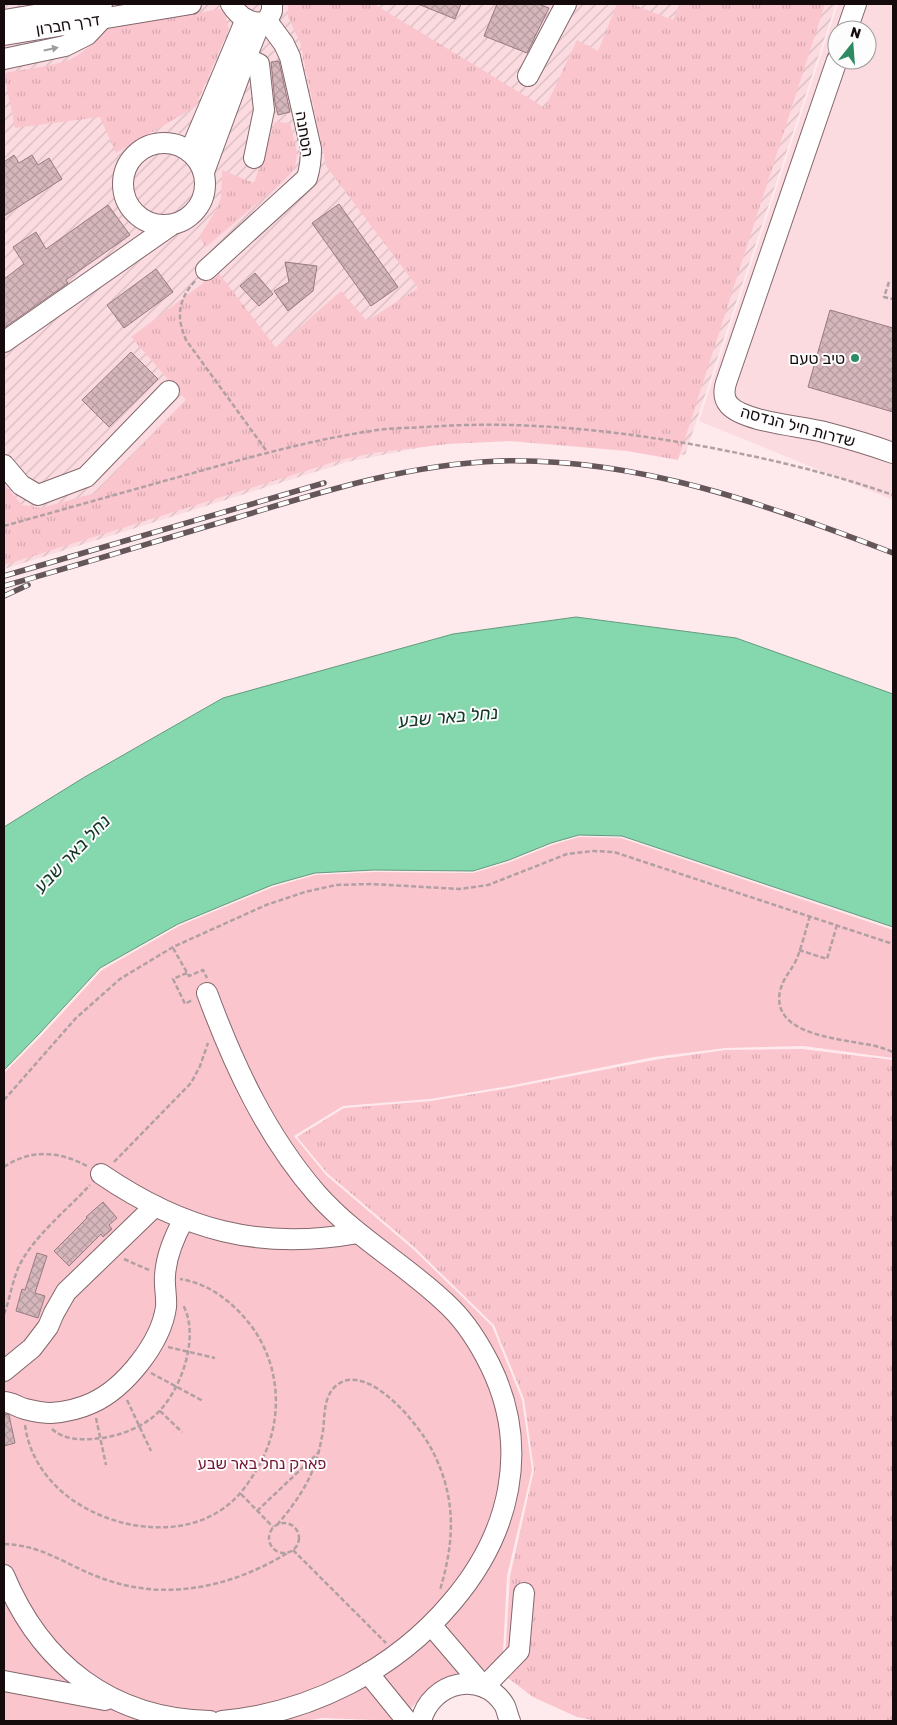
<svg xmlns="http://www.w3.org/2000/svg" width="897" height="1725" font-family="Rubik,Heebo,sans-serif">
	<defs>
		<pattern id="industrial-furrows" width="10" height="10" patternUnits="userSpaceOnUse" patternTransform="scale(1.25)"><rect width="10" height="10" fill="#fbdbe0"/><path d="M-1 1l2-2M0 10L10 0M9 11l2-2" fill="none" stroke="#d6bbbf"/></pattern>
		<pattern id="grass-tufts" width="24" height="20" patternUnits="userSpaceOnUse" patternTransform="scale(1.25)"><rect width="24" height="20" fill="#fbc5ce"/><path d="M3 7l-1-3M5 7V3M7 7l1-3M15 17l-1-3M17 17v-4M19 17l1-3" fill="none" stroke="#d6a8b0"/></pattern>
		<pattern id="building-cross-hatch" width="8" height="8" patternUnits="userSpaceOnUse" patternTransform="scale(1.25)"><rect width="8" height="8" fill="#d5b6bb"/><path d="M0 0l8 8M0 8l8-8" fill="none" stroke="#b69ba0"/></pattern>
	</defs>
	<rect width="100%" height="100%" fill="#feeaed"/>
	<!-- built -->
	<path fill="#fbdbe0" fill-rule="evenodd" d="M838 4H893V500L699 421ZM837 30H867V60H837Z"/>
	<!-- industrial -->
	<path fill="url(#industrial-furrows)" d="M4 4H836L685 455 604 443 549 437 459 440 347 462 4 569Z"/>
	<!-- grass -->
	<g fill="url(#grass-tufts)">
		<path d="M288 4H374L545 108 577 40 598 51 617 4H632L673 20 679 4H825L678 460 627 451 510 441 448 444 372 453 337 461 4 565V484L22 505 41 508 95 493 186 400 131 337 218 272 276 348 341 291 367 321 418 288 326 166 300 42 288 17Z"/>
		<path d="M220 9 225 14 229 29 195 107 116 153 100 117 15 128 4 73C21 70 53 66 69 60 84 53 96 41 108 29Z"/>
		<path d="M275 122 290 123 297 152 295 168 282 182 206 247 199 237 215 212 221 198 222 170 254 183Z"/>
		<path d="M802 1049 893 1060V1721H597L577 1717 533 1697 504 1675 510 1576 534 1470 524 1399 494 1325 414 1247 327 1173 297 1137 344 1108 431 1101 510 1088 654 1060 726 1050Z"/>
	</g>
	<!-- park -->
	<path fill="#fbc5ce" d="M579 837 621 838 893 930V1058L803 1046 726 1048 654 1057 509 1086 430 1099 343 1106 294 1136 326 1175 413 1249 492 1326 522 1400 532 1470 507 1576 502 1672C492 1671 480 1668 471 1670 440 1674 419 1699 400 1721L322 1718 304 1721H4V1073L41 1036 102 970 179 926 273 887 315 875 374 872 473 873 510 862 552 845Z"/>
	<!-- water -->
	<path fill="#85d7ae" stroke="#639a7e" d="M576 617 736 638 893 694V927L622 836 579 835 551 843 509 860 473 871 374 870 315 873 272 885 178 924 100 968 39 1034 4 1070V827L83 778 223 698 453 634Z"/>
	<!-- building -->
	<g fill="url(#building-cross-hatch)" stroke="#977b80">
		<path d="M418 4H461L455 19Z"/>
		<path d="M497 4H538L549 8 527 53 484 36Z"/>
		<path d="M279 61 290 112 278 115 275 103 271 62Z"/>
		<path d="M14 155 19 163 32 155 38 165 49 158 62 179 4 216V162Z"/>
		<path d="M339 204 398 287 371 306 312 223Z"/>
		<path d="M108 205 130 235 66 280 68 283 4 328V279L24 264 13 247 36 232 46 249Z"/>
		<path d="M285 262 317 266 313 291 288 311 274 291 289 282Z"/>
		<path d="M156 269 173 292 124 328 107 305Z"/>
		<path d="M255 273 273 294 259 306 240 286Z"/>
		<path d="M830 310 893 328V412L808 387Z"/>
		<path d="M131 352 158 379 109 427 82 400Z"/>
		<path d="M103 1202 117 1218 109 1225 112 1229 103 1237 101 1234 69 1266 54 1251 87 1218 86 1217Z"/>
		<path d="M37 1253 47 1256 35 1293 45 1296 38 1318 16 1311 22 1289 25 1290Z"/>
		<path d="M4 1414 9 1415 15 1443 4 1446Z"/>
	</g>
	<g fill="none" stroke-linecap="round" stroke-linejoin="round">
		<defs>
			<g id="minor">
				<path d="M231 4C239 17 252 26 267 21L272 11V4"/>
				<path d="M4 20 102 4"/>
				<path d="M847 30 856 4"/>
				<path d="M4 35 191 4"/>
				<path d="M4 59 65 46 87 35 103 18"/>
				<path d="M837 60 727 380C724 388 722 397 729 405 744 422 801 426 824 432 847 438 871 445 893 453"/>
				<path d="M528 76 566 4"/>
				<circle cx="164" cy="184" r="41"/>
				<path d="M190 152 246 19"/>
				<path d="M254 158 264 110 259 64 246 58 260 23"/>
				<path d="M204 172 246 58"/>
				<path d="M206 270 307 178C310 168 311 160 311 149L290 57 284 44 267 21"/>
				<path d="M4 342 170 226"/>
				<path d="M4 465 21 485 38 495 86 477 169 391"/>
				<path d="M207 993C234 1066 266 1135 317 1194 357 1239 409 1266 451 1308 467 1324 480 1345 490 1365 531 1448 510 1534 452 1602 395 1670 310 1713 222 1721"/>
				<path d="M101 1174C183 1230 260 1251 358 1233"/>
				<path d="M4 1371 32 1348 48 1327 54 1313 66 1292 155 1206"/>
				<path d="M4 1402C12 1402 17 1407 25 1409 33 1411 43 1413 51 1413 66 1412 79 1409 92 1403 125 1388 161 1343 166 1307 167 1297 164 1286 165 1276 166 1256 174 1237 184 1219"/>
				<path d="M4 1575C41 1664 111 1719 210 1721"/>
				<path d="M431 1625 484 1687 519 1651 524 1593"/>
				<path d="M368 1673 407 1721"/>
				<path d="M4 1681 105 1700"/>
				<path d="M421 1721C431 1681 483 1669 505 1706 507 1711 508 1717 510 1721"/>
			</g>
		</defs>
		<!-- minor casing -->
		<use href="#minor" stroke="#83676c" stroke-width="22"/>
		<!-- path -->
		<g stroke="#b1a0a3" stroke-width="2.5" stroke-dasharray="5 2.5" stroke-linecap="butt">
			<path d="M195 281C178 300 176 317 186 340L268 453"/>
			<path d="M889 282 884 297 893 299"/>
			<path d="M4 526C61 510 118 494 175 478 240 460 305 441 371 431 389 428 408 428 426 427 520 420 614 430 707 447 771 459 833 474 893 495"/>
			<path d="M810 916C806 928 800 955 794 964 788 975 784 977 780 991 771 1034 836 1038 864 1044 874 1045 883 1048 893 1052"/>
			<path d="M173 948 189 976 203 970 207 978"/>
			<path d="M799 950 827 959 837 925"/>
			<path d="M187 973 173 979 185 1004 192 1000"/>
			<path d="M4 1100 76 1018 120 979 173 947 266 905 305 892 336 885 371 884 460 889 488 885 567 854 593 851 614 852 893 944"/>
			<path d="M114 1162 191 1083 200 1066 208 1043"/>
			<path d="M4 1167C30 1149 59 1151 87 1166"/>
			<path d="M124 1259 149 1270"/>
			<path d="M4 1314C10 1299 12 1282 19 1266 34 1236 67 1210 90 1185"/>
			<path d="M168 1347 215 1358"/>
			<path d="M151 1373 203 1401"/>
			<path d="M127 1400 151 1451"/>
			<path d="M160 1411 182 1432"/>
			<path d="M96 1418 106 1465"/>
			<path d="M25 1425C30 1464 57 1494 91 1511 129 1530 181 1535 218 1512 233 1503 243 1491 252 1477 286 1428 284 1362 244 1317 227 1298 206 1283 180 1279"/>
			<path d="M52 1429C63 1439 78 1440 92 1439 113 1438 137 1430 153 1417 180 1395 201 1337 183 1305"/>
			<path d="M241 1494 273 1527"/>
			<path d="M257 1511 318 1453"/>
			<circle cx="284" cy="1538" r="15"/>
			<path d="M277 1525C293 1506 307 1487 315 1464 319 1453 321 1442 323 1431 325 1415 323 1396 337 1385 368 1361 420 1426 432 1450 441 1467 448 1488 450 1508 453 1536 448 1563 440 1590"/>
			<path d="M4 1544C41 1545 63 1563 96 1576 162 1603 231 1588 289 1552"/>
			<path d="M293 1550 386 1643"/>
		</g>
		<!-- minor -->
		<use href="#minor" stroke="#fff" stroke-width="20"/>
		<defs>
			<g id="rail">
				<path d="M4 576 324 483"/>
				<path d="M4 586C82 564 160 540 239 517 324 491 410 464 500 461 635 457 769 505 893 553"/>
				<path d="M4 596 28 585"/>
			</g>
		</defs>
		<!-- rail casing -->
		<use href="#rail" stroke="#645659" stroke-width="5.5"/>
		<!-- rail -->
		<use href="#rail" stroke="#fdfdfd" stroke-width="4" stroke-dasharray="11" stroke-linecap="butt"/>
	</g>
	<!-- one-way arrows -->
	<defs><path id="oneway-solid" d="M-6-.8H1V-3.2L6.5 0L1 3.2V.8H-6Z" transform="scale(1.25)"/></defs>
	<use fill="#a19d9e" href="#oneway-solid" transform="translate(51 49) rotate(-12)"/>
	<!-- markers -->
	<circle fill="#2d8b63" stroke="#fdfdfd" stroke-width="2" cx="855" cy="358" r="5"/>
	<g text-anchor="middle" stroke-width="4" stroke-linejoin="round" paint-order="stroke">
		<!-- street labels -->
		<g font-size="16" fill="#150b0d" stroke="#fdfdfd">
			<text transform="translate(68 24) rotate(-9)" y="6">דרך חברון</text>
			<text transform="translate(305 134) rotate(81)" y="6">הטחנה</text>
			<text transform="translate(798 426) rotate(15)" y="6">שדרות חיל הנדסה</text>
		</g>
		<!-- poi labels -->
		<g font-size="16" fill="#150b0d" stroke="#fdfdfd" text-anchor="end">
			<text x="845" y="364">טיב טעם</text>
		</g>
		<!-- park labels -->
		<g font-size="16" fill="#751535" stroke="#fdfdfd">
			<text x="262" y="1469">פארק נחל באר שבע</text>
		</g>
		<!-- water labels -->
		<g font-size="18" font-style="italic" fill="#123727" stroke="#fdfdfd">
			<text transform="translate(448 717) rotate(-5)" y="6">נחל באר שבע</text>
			<text transform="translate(72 854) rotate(-46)" y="6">נחל באר שבע</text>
		</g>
	</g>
	<!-- border -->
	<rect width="897" height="1725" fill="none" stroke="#150b0d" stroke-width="10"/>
	<!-- north arrow -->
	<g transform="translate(852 45) rotate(17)"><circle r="24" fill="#fdfdfd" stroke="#a09c9d"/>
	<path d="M0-4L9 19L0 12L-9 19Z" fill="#2d8b63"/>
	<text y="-8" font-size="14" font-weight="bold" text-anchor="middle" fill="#150b0d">N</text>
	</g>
</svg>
